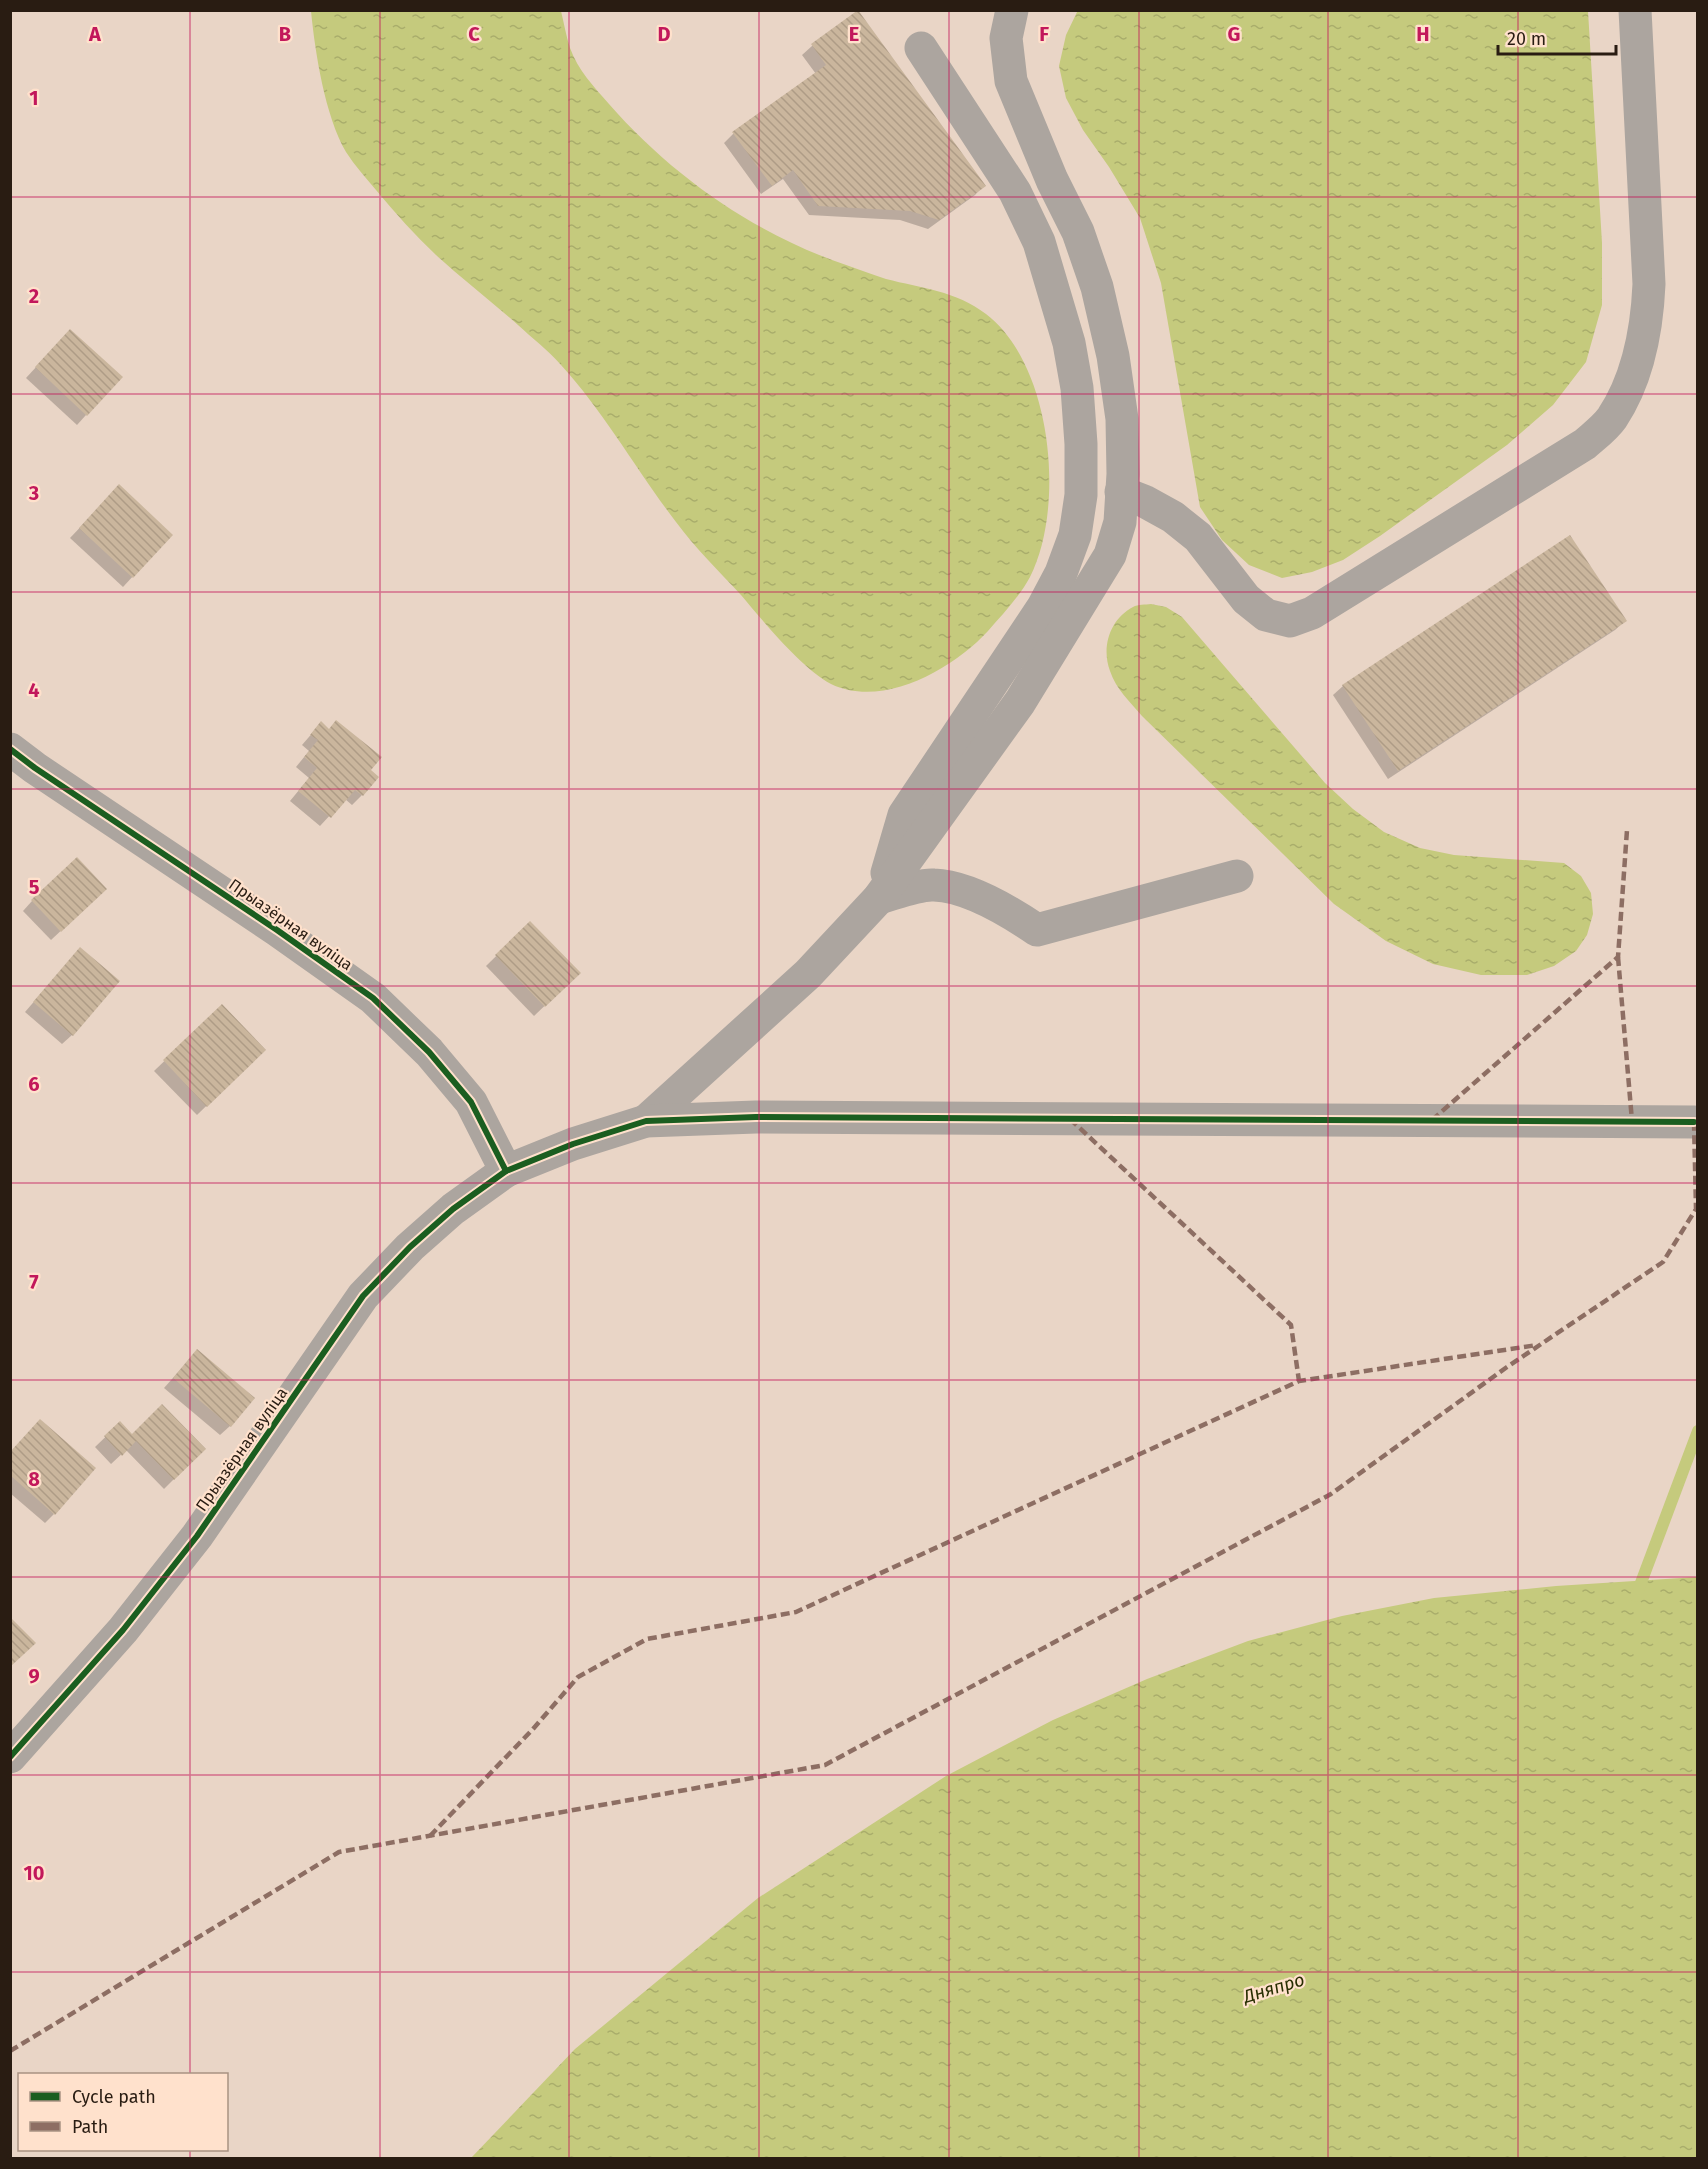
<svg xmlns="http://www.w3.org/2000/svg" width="1708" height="2169" font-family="'Fira Sans',sans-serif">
	<defs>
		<pattern id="water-ripples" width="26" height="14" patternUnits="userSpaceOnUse" patternTransform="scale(1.5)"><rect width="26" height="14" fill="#c5ca7d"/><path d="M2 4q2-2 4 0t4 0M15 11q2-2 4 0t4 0" fill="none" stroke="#a9ad6b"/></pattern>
		<pattern id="building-back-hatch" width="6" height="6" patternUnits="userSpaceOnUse" patternTransform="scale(1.5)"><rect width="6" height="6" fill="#cab69d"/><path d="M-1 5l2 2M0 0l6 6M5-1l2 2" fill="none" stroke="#ae9c86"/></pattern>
	</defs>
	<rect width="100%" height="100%" fill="#e9d5c6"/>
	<!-- water -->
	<g fill="url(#water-ripples)">
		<path d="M1078 10 1588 11 1602 243V305L1586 362 1553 405 1507 445 1380 536 1343 560 1312 572 1282 578 1249 565 1222 540 1200 507 1161 283 1140 218 1109 167 1083 130 1066 98 1059 66 1066 35Z"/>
		<path d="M311 11H561C564 23 566 36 570 48 578 70 594 87 609 104 673 177 756 235 849 266 861 270 873 275 886 279 921 288 956 291 986 314 1052 364 1066 506 1030 577 1020 596 1002 615 988 631 953 669 883 709 831 684 802 669 763 621 741 595 719 571 695 548 676 522 637 471 604 412 561 365 548 350 532 338 518 325 491 301 462 279 436 255 415 235 395 213 376 190 366 178 355 166 346 152 325 116 315 52 311 11Z"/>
		<path d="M1151 604 1166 607 1182 617 1325 783 1353 809 1384 832 1420 848 1454 855 1564 863 1581 876 1591 893 1593 914 1587 935 1576 951 1554 966 1527 975H1481L1433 964 1386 941 1334 904 1142 716C1130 702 1116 689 1110 671 1101 647 1110 619 1133 607 1138 604 1145 605 1151 604Z"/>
		<path d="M1697 1577V2158H471L575 2049 758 1898 946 1776 1053 1720 1147 1679 1248 1641 1342 1616 1434 1598 1556 1586Z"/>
	</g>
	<!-- shadow -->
	<g fill="#0003">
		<path d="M858 12 984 185 975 195 928 229 900 220 809 215 783 179 761 194 724 143 733 134 816 74 802 55 812 46Z"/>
		<path d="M61 340 86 415 77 425 26 378Z"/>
		<path d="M110 496 171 535 123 587 70 538Z"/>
		<path d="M1625 621 1615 630 1388 779 1333 695 1343 686Z"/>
		<path d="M321 723 369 770 362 795 352 805 345 799 320 826 290 801 309 778 296 767 309 751 302 745Z"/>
		<path d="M96 898 51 940 23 911 32 901Z"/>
		<path d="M530 923 579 973 534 1016 486 966Z"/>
		<path d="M71 959 72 1035 62 1044 25 1012Z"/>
		<path d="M222 1006 264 1050 197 1115 154 1071Z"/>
		<path d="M188 1361 230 1426 220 1435 164 1388Z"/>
		<path d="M120 1423 132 1436 204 1449 164 1489 126 1450 111 1464 95 1447Z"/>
		<path d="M10 1453 54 1514 45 1523 10 1493Z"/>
	</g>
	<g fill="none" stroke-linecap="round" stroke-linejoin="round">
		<!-- stream -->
		<path stroke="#c5ca7d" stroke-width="12" d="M1636 1596 1698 1431"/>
	</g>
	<!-- building -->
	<g fill="url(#building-back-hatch)">
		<path d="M858 10 986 186 939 220 910 211 818 206 793 170 772 186 732 132 826 65 811 44Z"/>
		<path d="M70 329 123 377 87 416 35 367Z"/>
		<path d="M119 484 173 535 133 578 79 528Z"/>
		<path d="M1570 535 1627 621 1398 771 1342 685Z"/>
		<path d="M336 720 382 757 371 770 379 777 363 796 355 790 331 818 298 791 317 768 304 757 318 740 310 735 321 721 329 729Z"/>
		<path d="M77 857 107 889 61 932 31 900Z"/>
		<path d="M530 921 581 973 545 1007 495 955Z"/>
		<path d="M80 947 120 981 73 1036 33 1002Z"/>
		<path d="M222 1004 266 1050 207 1107 163 1060Z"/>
		<path d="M197 1349 255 1398 231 1427 173 1378Z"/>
		<path d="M162 1404 206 1449 174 1480 136 1441 122 1456 104 1436 120 1421 132 1434Z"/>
		<path d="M40 1419 96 1468 55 1515 10 1475V1452Z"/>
		<path d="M10 1617 36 1643 10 1667Z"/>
	</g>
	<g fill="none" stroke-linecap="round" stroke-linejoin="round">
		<!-- minor -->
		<g stroke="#aca59f" stroke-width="33">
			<path d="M1121 492 1144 501 1173 517 1198 537 1246 599 1266 615 1290 621 1312 613 1585 444C1594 436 1605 428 1612 418 1638 379 1647 330 1649 284L1635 10"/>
			<path d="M10 749 35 768 277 930 373 998 429 1052 471 1102 506 1171"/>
			<path d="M887 873 904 815 1043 607 1061 573 1075 535 1081 495V444L1077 388 1069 343 1039 242 1015 192 921 48"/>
			<path d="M879 898C894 894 919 884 934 885 967 886 1009 911 1037 930L1237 876"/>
			<path d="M646 1121 808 974 879 898 1020 702 1110 555 1120 522 1123 474 1122 419 1113 356 1097 287 1078 232 1052 180 1011 81 1006 38 1012 10"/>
			<path d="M10 1757 123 1630 197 1536 363 1296 410 1247 453 1209 506 1171 573 1144 646 1121 756 1117 1694 1122"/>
		</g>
		<!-- quiet -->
		<g stroke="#8d6e63" stroke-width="4.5" stroke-dasharray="9 4.5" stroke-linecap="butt">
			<path d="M1618 957 1632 1121"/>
			<path d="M1070 1119 1291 1325 1299 1381"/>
			<path d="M1432 1120 1618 957 1627 830"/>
			<path d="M430 1836 533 1729 578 1677 647 1639 796 1612 1299 1381 1537 1345"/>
			<path d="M10 2051 339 1852 825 1765 1331 1494 1507 1367 1663 1262 1696 1209 1694 1122 1698 1121"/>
		</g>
		<defs>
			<g id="cycleway">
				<path d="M10 749 35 768 277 930 373 998 429 1052 471 1102 506 1171"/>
				<path d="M10 1757 123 1630 197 1536 363 1296 410 1247 453 1209 506 1171 573 1144 646 1121 756 1117 1694 1122"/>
			</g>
		</defs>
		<!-- cycleway casing -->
		<use href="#cycleway" stroke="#ffe1cc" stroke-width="10"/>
		<!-- cycleway -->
		<use href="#cycleway" stroke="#1b5e20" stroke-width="6"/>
	</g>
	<!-- grid -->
	<path fill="none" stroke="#c2185b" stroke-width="1.5" stroke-opacity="0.55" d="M190 10V2074M380 10V2158M569 10V2158M759 10V2158M949 10V2158M1139 10V2158M1328 10V2158M1518 10V2158M10 197H1698M10 394H1698M10 592H1698M10 789H1698M10 986H1698M10 1183H1698M10 1380H1698M10 1577H1698M10 1775H1698M10 1972H1698M190 2150V2158"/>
	<g text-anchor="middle" stroke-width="4.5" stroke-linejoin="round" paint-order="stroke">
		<!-- street labels -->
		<g font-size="16" fill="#291c12" stroke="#ffe1cc">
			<text transform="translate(291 924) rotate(35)" y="6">Прыазёрная вуліца</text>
			<text transform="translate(241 1449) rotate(-55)" y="6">Прыазёрная вуліца</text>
		</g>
		<!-- water labels -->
		<g font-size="18" font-style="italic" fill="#282e01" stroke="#ffe1cc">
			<text transform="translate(1274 1988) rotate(-17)" y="6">Дняпро</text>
		</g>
	</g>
	<g font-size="20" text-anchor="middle" font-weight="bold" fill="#c2185b" stroke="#ffe1cc" stroke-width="4.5" stroke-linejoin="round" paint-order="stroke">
		<text x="95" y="41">A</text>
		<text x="285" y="41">B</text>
		<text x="474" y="41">C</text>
		<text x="664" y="41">D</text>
		<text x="854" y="41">E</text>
		<text x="1044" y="41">F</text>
		<text x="1234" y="41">G</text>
		<text x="1423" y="41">H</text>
		<text x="34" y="105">1</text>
		<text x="34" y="303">2</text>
		<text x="34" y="500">3</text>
		<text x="34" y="697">4</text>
		<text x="34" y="894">5</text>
		<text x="34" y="1091">6</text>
		<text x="34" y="1289">7</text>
		<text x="34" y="1486">8</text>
		<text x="34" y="1683">9</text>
		<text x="34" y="1880">10</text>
	</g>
	<!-- border -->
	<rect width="1708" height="2169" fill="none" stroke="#291c12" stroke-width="24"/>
	<!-- legend -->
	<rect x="18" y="2073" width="210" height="78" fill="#ffe1cc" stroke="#a99282" stroke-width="1.5"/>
	<rect x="30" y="2092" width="30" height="9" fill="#1b5e20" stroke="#a99282" stroke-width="1.5"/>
	<text x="72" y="2103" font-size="18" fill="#291c12">Cycle path</text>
	<rect x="30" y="2122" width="30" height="9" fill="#8d6e63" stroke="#a99282" stroke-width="1.5"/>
	<text x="72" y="2133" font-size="18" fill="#291c12">Path</text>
	<!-- scale -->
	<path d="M1498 45v9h118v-9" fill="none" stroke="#291c12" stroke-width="3"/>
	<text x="1507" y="45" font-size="18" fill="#291c12" stroke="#ffe1cc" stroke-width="4.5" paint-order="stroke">20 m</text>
</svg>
